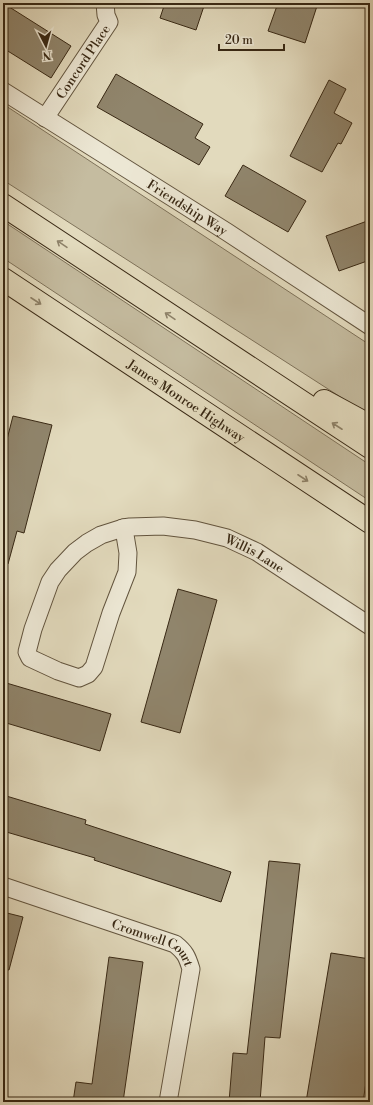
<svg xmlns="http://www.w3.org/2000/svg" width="373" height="1105" font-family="'Libre Bodoni',serif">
	<rect width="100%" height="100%" fill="#e2dabd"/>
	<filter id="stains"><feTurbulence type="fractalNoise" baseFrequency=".005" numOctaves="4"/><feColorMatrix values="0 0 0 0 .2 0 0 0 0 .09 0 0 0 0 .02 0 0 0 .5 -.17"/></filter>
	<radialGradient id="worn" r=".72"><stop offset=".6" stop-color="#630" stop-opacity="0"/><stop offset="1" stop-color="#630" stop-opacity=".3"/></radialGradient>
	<!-- green -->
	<g fill="#c5bca0" stroke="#7e725a">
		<path d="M3 104 370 345V416L3 180Z"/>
		<path d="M3 221 370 465V501L3 258Z"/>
	</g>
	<!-- building -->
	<g fill="#90856c" stroke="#382814">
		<path d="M3 3 71 46 51 78 3 48Z"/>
		<path d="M165 3H205L196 30 160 18Z"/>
		<path d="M278 3H318L305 43 268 31Z"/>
		<path d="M116 74 203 124 195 138 210 147 199 165 97 107Z"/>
		<path d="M329 80 346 89 334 113 352 123 341 144 338 143 322 172 290 156Z"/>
		<path d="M243 165 306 201 288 232 225 196Z"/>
		<path d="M370 220V260L339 271 326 236Z"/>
		<path d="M13 416 52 425 24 533 17 531 8 564 3 563V455Z"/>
		<path d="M178 589 217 600 180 733 141 722Z"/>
		<path d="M3 682 111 714 100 751 3 722Z"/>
		<path d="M3 795 86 820 85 824 231 872 221 902 94 860 95 858 3 831Z"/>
		<path d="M269 861 300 864 280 1038 265 1037 260 1102H229L233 1053 247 1054Z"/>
		<path d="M3 912 23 917 9 970 3 969Z"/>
		<path d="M331 953 370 959V1056L363 1102H306Z"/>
		<path d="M109 957 143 962 123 1102H73L76 1082 92 1084Z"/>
	</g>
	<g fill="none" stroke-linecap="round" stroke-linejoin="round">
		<defs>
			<g id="street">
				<path id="s1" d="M3 91 227 232 370 326"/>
				<path id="s2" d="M45 118 109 22 106 15 105 3"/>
				<path d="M123 528 125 535 128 553 127 572 111 613 94 667 88 674 79 678 58 671 30 658 27 652 33 629 50 582 58 570 75 552 87 543 101 535Z"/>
				<path id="s3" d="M123 528 130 527 163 526 195 530 227 538 257 552 370 626"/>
				<path id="s4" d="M3 886 175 944C185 952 187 956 191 969L168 1102"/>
			</g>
			<g id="highway">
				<path d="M3 205 370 447"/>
				<path id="s5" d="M3 279 370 522"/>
				<path d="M324 401 370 426"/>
			</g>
		</defs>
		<!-- street casing -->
		<use href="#street" stroke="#62543e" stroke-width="19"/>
		<!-- highway casing -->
		<use href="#highway" stroke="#382814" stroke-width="24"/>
		<!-- street -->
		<use href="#street" stroke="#ece7d4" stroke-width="17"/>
		<!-- highway -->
		<use href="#highway" stroke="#e2dabd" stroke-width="22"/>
	</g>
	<!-- one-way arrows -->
	<defs><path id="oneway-shaft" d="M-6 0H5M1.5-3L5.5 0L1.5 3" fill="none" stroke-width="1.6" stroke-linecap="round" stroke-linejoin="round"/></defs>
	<g stroke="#8d8168">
		<use href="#oneway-shaft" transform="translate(62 244) rotate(-146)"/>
		<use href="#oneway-shaft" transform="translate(36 301) rotate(33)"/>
		<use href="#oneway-shaft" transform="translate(170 316) rotate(-146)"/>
		<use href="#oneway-shaft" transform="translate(337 426) rotate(-147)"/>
		<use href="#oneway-shaft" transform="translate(303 478) rotate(33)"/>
	</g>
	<g text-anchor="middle" stroke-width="3.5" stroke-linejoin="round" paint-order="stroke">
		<!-- street labels -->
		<g font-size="13" fill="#382814" stroke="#ece7d4">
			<text dy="5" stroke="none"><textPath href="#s2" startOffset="68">Concord Place</textPath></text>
			<text dy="5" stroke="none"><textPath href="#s1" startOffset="218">Friendship Way</textPath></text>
			<text dy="5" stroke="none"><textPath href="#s5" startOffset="220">James Monroe Highway</textPath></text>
			<text dy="5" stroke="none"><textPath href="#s3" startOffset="137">Willis Lane</textPath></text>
			<text dy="5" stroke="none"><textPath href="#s4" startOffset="162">Cromwell Court</textPath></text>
		</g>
	</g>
	<!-- margin -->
	<rect width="373" height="1105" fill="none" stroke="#e2dabd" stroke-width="16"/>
	<rect x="4" y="4" width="365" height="1097" fill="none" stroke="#382814" stroke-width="2"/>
	<rect x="8" y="8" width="357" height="1089" fill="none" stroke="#382814"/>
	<!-- north arrow -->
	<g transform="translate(46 46) rotate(174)" stroke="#ece7d4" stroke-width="3" paint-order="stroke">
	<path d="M0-3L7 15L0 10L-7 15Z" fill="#382814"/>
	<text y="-6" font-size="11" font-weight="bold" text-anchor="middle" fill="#382814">N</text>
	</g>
	<!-- scale -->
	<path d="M219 44v6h65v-6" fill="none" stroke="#382814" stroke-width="2"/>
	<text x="225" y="44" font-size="12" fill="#382814" stroke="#ece7d4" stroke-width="3" paint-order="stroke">20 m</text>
	<rect width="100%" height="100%" filter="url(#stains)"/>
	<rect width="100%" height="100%" fill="url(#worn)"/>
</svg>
